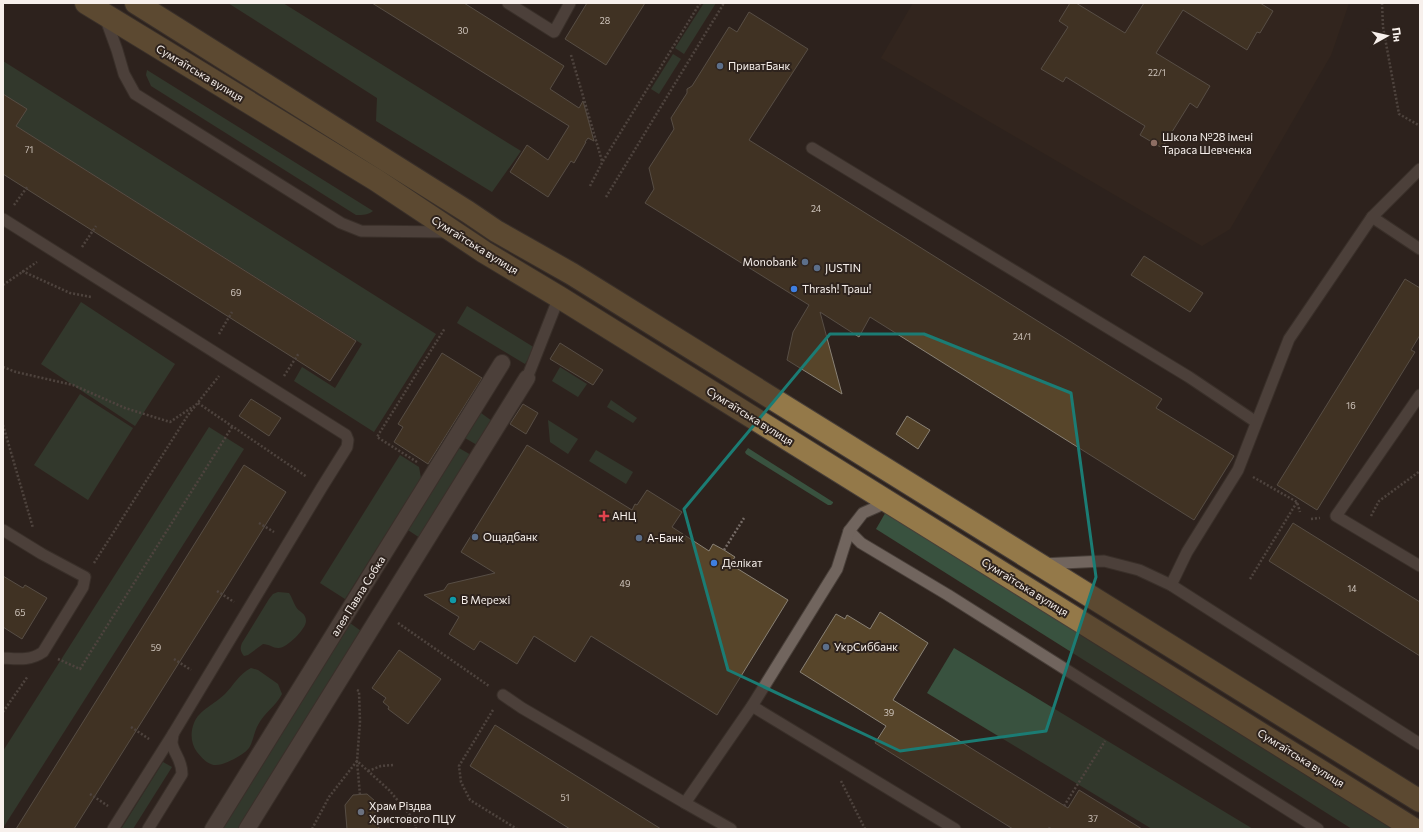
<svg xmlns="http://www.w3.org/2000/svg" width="1423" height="832" font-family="Commissioner,sans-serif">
	<rect width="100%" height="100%" fill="#2e231d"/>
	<!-- built -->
	<path fill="#39291f" d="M913 3H1349L1331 55 1230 229 1202 246 881 58Z"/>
	<!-- green -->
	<g fill="#39523f">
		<path d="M228 3H283L521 151 492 192 376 121 377 98Z"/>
		<path d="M704 3H716L684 54 675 48Z"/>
		<path d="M673 54 681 59 659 94 651 89Z"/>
		<path d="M3 61 436 334 374 432 294 381 302 367 335 388 362 344 16 126 27 109 3 94Z"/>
		<path d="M147 70 373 211C368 215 363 215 356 215L151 86 146 75Z"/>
		<path d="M81 302 175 364 135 426 41 364Z"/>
		<path d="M467 306 535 348 525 364 457 323Z"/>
		<path d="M560 367 587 384 578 397 552 381Z"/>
		<path d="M80 394 133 428 88 500 34 465Z"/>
		<path d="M611 400 637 418 633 423 607 407Z"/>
		<path d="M481 413 492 421 477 445 465 438Z"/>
		<path d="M548 420 578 439 568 454 550 442Z"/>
		<path d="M209 427 244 449 3 828V751Z"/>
		<path d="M459 448 471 455 420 538 408 530Z"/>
		<path d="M748 448 833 502V503L831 505H828L746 454 745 452Z"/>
		<path d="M596 450 633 472 626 484 589 461Z"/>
		<path d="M400 455 419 467 421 478 345 599 320 583Z"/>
		<path d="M887 510 1392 829H1352L876 529Z"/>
		<path d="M278 592 289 593C292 597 293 602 296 607 299 612 306 613 306 621 306 629 286 649 278 648 273 648 269 644 263 644L248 655 244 656C240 651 240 648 242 643L269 599 273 594Z"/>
		<path d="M350 623 361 631 238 829H222Z"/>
		<path d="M954 648 1253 829H1152L927 693Z"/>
		<path d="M251 668 258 670 278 684 282 694C276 706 264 713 258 725 254 732 253 742 249 748 245 753 239 756 234 759 216 768 210 768 197 752 191 744 190 733 194 723 199 710 215 704 225 694 233 686 239 674 251 668Z"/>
		<path d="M163 762 172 767 133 829H121Z"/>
	</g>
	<!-- building -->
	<g fill="#57452a" stroke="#898175">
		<path d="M372 3H464L564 66 550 89 579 108 583 101 594 141 588 138 585 142H586L574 163 571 161 548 197 510 172 527 145 548 160 569 126Z"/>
		<path d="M587 3H645L606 65 565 39Z"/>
		<path d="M1070 3H1076L1125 33 1144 3H1260L1273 11 1260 33 1257 32 1247 50 1183 10 1156 53 1210 86 1197 108 1190 103 1162 148 1140 135 1145 126 1066 77 1063 82 1041 69 1068 27 1059 21Z"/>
		<path d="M749 12 808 49 749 140 1162 399 1156 408 1234 456 1194 520 870 317 859 337 820 312 842 394 787 360 793 332 809 305 645 203 654 189 649 168 674 129 671 118 687 93V89L692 86 729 27 737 32Z"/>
		<path d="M3 94 27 109 16 126 356 341 330 381 3 174Z"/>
		<path d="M1144 256 1203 293 1190 312 1131 275Z"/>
		<path d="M1405 279 1420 288V335L1411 350 1415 352 1317 510 1277 485Z"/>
		<path d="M560 343 603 370 593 385 550 359Z"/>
		<path d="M442 353 482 378 428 464 394 442 403 427 398 424Z"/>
		<path d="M251 399 281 418 269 436 239 416Z"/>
		<path d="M523 404 538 413 526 434 510 424Z"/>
		<path d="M907 416 930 430 918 449 896 434Z"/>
		<path d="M527 445 632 510 635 504 637 505 647 490 682 512 672 527 709 551 713 544 724 550 735 557 730 564 788 600 717 715 591 636 575 662 534 636 517 664 480 641 474 650 449 634 459 617 424 595 444 590 448 584 495 573 461 552Z"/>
		<path d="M244 465 286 492 230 582 74 829H16Z"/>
		<path d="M1293 523 1420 602V656L1269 561Z"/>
		<path d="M3 576 23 588 25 585 47 598 22 639 3 627Z"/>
		<path d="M880 612 928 643 893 700 1068 808 1079 790 1142 829H1013L875 743 886 726 800 672 836 614 845 619 847 615 870 629Z"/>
		<path d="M399 650 441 679 408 724 388 709 389 707 383 702 386 698 372 688Z"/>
		<path d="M495 725 661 829H570L470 766Z"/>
		<path d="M367 794 375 801 379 829H347L345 805 353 795Z"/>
	</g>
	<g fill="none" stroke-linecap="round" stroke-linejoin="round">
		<defs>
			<g id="service">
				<path d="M508 3 554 32 570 3"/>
				<path d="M105 17 117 50 124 74 135 94 341 223 361 231 448 232"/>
				<path d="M812 148 1189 377 1256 422"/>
				<path d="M1372 217 1420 249"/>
				<path d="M3 219 346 435 348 440 347 447 322 487 173 734 113 829"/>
				<path d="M527 378 559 297"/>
				<path d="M1420 395 1336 516 1420 566"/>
				<path d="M3 530 42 554 85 577 83 587 43 652C30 661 18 659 3 658"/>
				<path d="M849 531 861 543 948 595 1318 829"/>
				<path d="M1042 564 1104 561 1139 570 1171 585 1420 744"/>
				<path d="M1171 585 1187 552 1238 470 1289 339 1372 217 1420 169"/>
				<path d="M503 695 522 708 685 803"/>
				<path d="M752 706 955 829"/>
				<path d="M148 829 182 774C182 759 174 755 172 743 172 740 173 737 173 734"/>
				<path d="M731 829 685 803 752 706 837 569 849 531 863 513 888 502"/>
			</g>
			<g id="pedestrian">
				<path d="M213 829 502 363"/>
				<path d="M247 829 527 378"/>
			</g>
			<g id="primary">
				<path d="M86 3 376 180 484 252 559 297 1414 829"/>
				<path d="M136 3 468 212 496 231 572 274 1420 801"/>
			</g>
		</defs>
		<!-- service casing -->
		<use href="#service" stroke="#483f39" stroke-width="13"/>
		<!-- pedestrian casing -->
		<use href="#pedestrian" stroke="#483f39" stroke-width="18"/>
		<!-- primary casing -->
		<use href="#primary" stroke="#483f39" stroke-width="24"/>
		<!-- path -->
		<g stroke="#766c67" stroke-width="2.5" stroke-dasharray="2 2" stroke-linecap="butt">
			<path d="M1382 3 1383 27 1399 114 1420 126"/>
			<path d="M571 55 602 161"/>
			<path d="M590 186 603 161 700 3"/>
			<path d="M606 197 724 3"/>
			<path d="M14 205 28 186"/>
			<path d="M82 247 96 226"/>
			<path d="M22 271 70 293 91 297"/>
			<path d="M3 285 37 262"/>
			<path d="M219 334 232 312"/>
			<path d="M3 367 16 372 73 385 125 408 170 422 194 406"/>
			<path d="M284 376 299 353"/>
			<path d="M198 403 307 477"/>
			<path d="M3 425 33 528"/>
			<path d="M417 462 377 437 445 328"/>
			<path d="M1253 477 1297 502 1300 512"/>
			<path d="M1371 516 1379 501 1420 471"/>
			<path d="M1311 519 1320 518"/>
			<path d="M259 523 274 532"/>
			<path d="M724 550 744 518"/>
			<path d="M94 563 188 415 219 376"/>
			<path d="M1250 579 1297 502"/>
			<path d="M217 591 234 602"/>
			<path d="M398 623 489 686"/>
			<path d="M58 659 80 669 232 427"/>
			<path d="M174 659 191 670"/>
			<path d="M357 690 359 691 360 722 357 761 360 795"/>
			<path d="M493 710 459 766 461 782 470 800 517 829"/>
			<path d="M3 712 28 676"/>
			<path d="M131 727 149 739"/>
			<path d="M368 771 381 766 393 765"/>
			<path d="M841 781 865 829"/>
			<path d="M90 794 108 806"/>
			<path d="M1064 806 1105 741"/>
			<path d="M312 829 329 797 357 761 389 790 415 821 416 829"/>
			<path d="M1049 829 1050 827"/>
		</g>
		<!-- service -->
		<use href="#service" stroke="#71655e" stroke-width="11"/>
		<!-- pedestrian -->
		<use href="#pedestrian" stroke="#71655e" stroke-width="16"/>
		<!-- primary -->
		<use href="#primary" stroke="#947949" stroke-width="22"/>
	</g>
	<!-- marked area -->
	<path d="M0 0H1423V832H0ZM830 334H924L1071 393 1096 577 1046 731 900 751 728 670 684 509Z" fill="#2e231d" fill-opacity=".55" fill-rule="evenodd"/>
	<path fill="none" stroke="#1b7c74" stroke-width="3" stroke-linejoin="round" d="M830 334H924L1071 393 1096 577 1046 731 900 751 728 670 684 509Z"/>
	<!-- markers -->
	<g fill="#5c6f8a" stroke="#2e231d" stroke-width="1.5">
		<circle cx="720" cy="66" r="4"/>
		<circle cx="805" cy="262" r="4"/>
		<circle cx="817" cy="268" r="4"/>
		<circle cx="475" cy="537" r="4"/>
		<circle cx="639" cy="538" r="4"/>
		<circle cx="826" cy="647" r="4"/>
	</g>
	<circle fill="#8d6e63" stroke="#2e231d" stroke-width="1.5" cx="1154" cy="143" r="4"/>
	<g fill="#3f7fe0" stroke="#2e231d" stroke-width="1.5">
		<circle cx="794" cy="289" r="4"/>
		<circle cx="714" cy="563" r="4"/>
	</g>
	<path fill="#e0444e" stroke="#2e231d" stroke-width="1.5" d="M602 510h4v4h4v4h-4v4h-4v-4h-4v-4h4z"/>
	<circle fill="#0f9aa8" stroke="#2e231d" stroke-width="1.5" cx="453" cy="600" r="4"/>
	<circle fill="#6b7280" stroke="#2e231d" stroke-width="1.5" cx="361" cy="812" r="4"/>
	<g text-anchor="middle" stroke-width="4" stroke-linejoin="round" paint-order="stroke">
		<!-- number labels -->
		<g font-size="9" fill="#cfc5bc">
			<text x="605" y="24">28</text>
			<text x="463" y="34">30</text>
			<text x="1157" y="76">22/1</text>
			<text x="29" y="153">71</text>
			<text x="816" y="212">24</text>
			<text x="236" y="296">69</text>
			<text x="1022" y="340">24/1</text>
			<text x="1351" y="409">16</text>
			<text x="625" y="587">49</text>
			<text x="1352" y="592">14</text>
			<text x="20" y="616">65</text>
			<text x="156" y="651">59</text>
			<text x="889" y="716">39</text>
			<text x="565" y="801">51</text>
			<text x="1093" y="822">37</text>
		</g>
		<!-- poi labels -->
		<g font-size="11" fill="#f7f0ec" stroke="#2e231d" text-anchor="start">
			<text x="728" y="70">ПриватБанк</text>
			<text x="1162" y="141">Школа №28 імені<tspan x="1162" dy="13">Тараса Шевченка</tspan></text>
			<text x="797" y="266" text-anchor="end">Monobank</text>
			<text x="825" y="272">JUSTIN</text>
			<text x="802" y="293">Thrash! Траш!</text>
			<text x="612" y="520">АНЦ</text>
			<text x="483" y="541">Ощадбанк</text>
			<text x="647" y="542">А-Банк</text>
			<text x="722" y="567">Делікат</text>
			<text x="461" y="604">В Мережі</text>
			<text x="834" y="651">УкрСиббанк</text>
			<text x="369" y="810">Храм Різдва<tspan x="369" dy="13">Христового ПЦУ</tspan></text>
		</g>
		<!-- street labels -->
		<g font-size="11" fill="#f7f0ec" stroke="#2e231d">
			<text transform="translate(200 73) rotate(31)" y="4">Сумгаїтська вулиця</text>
			<text transform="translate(475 245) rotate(32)" y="4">Сумгаїтська вулиця</text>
			<text transform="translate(750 416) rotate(32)" y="4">Сумгаїтська вулиця</text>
			<text transform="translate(1025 587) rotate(32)" y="4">Сумгаїтська вулиця</text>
			<text transform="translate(358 596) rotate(-58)" y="4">алея Павла Собка</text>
			<text transform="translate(1301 758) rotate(32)" y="4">Сумгаїтська вулиця</text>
		</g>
	</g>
	<!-- border -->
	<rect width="1423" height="832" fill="none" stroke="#f7f0ec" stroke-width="8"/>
	<!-- north arrow -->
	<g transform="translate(1387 36) rotate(82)" stroke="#2e231d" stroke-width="3" paint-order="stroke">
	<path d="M0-3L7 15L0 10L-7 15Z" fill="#f7f0ec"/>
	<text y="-6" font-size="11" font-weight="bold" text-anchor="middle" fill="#f7f0ec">Пн</text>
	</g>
</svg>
